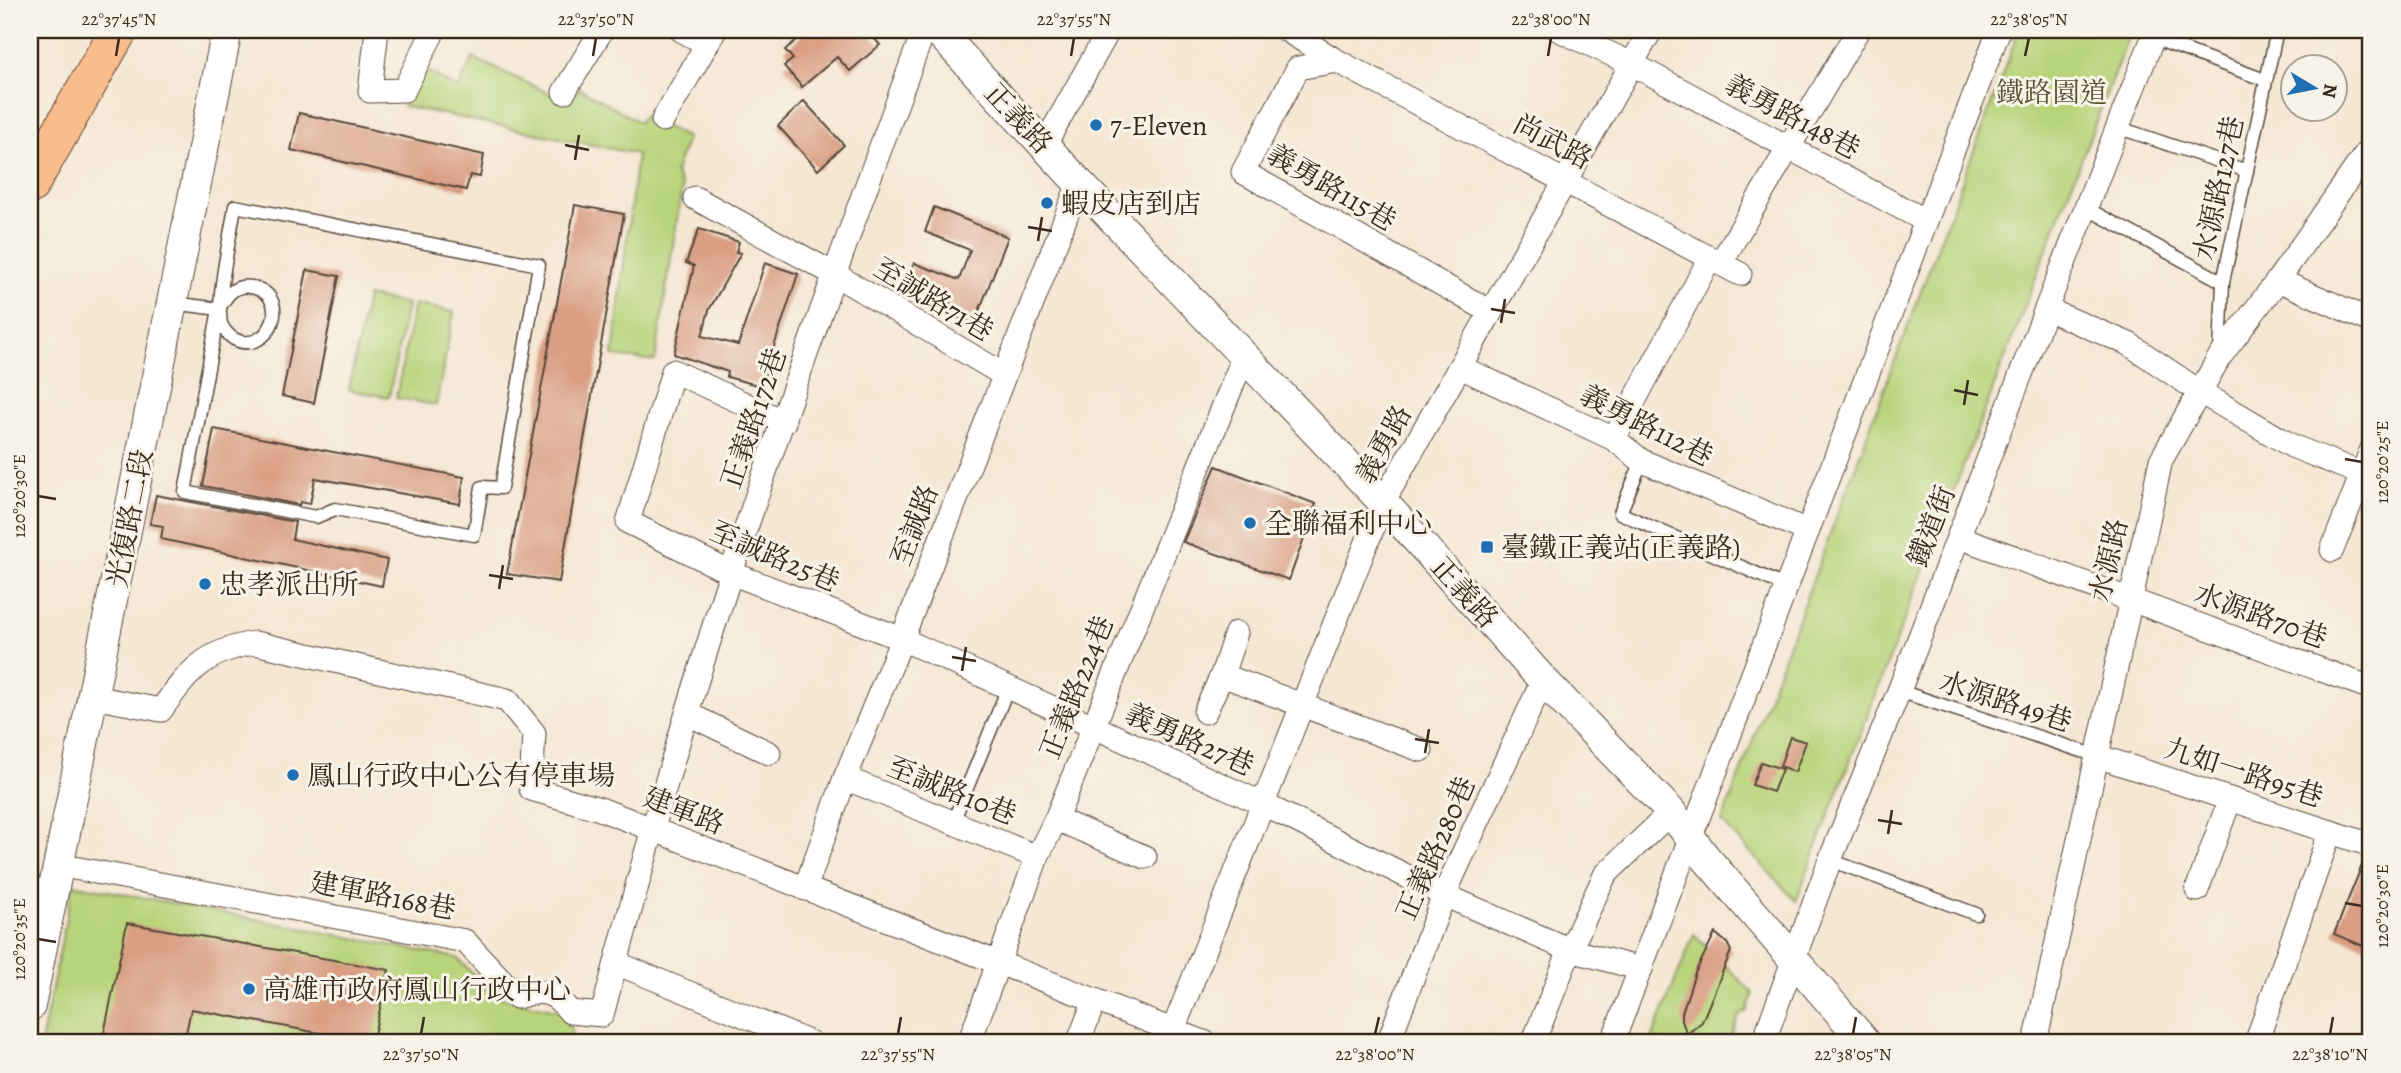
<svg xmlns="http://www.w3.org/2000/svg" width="2401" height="1073" font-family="Alegreya,'Noto Serif TC',serif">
	<rect width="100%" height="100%" fill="#f7f3e8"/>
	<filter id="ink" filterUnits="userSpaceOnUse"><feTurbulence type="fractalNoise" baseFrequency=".0143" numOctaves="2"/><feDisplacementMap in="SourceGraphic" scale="14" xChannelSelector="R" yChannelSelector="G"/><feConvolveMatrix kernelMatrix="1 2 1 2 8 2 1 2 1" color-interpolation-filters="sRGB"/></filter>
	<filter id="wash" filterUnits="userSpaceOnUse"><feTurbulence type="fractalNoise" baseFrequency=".00686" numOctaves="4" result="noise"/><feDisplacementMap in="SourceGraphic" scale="28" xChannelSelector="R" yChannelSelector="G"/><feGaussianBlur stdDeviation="1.57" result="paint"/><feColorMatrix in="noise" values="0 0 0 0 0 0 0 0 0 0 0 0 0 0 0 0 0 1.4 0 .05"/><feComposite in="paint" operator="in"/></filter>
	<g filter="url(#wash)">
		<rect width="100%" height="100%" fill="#f5e7d3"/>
		<!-- green -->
		<g fill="#b8d47a" stroke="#7a7f4c" stroke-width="2">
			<path d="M2019 30H2131L1796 901 1722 822Z"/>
			<path d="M473 58 568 102 579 88 639 122 644 115 687 138 675 172 682 188 655 361 613 356 637 154 403 106 425 69 458 89Z"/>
			<path d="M367 296 407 304 389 397 349 390Z"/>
			<path d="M414 304 454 312 436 405 396 398Z"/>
			<path d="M73 884 457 958 495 996 560 1011 572 1028 569 1043H41Z"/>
			<path d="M1694 934 1753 993 1747 1011 1739 1016 1728 1043H1650Z"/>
		</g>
		<g id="blocks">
			<!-- building -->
			<g fill="#d99e83">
				<path d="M808 30H867L880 45 850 71 837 57 802 87 784 66 793 59 785 50Z"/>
				<path d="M804 101 844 145 818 170 778 126Z"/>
				<path d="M299 113 484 155 480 177 470 175 466 190 291 150Z"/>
				<path d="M575 205 624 214 559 582 507 574Z"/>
				<path d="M934 207 1008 237 974 324 946 313 950 302 906 284 914 263 959 280 970 250 925 232Z"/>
				<path d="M699 229 739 242 736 252 741 253 709 310 702 336 738 345 765 263 798 274 761 386 727 377 728 372 674 354 694 266 686 263Z"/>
				<path d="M307 270 339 276 314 403 282 396Z"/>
				<path d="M214 429 464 477 460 504 315 478 310 504 300 502 299 505 203 486Z"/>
				<path d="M1216 466 1316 504 1289 580 1183 542Z"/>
				<path d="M156 495 295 522 292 539 387 560 382 586 161 539 163 526 150 524Z"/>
				<path d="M1790 737 1806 742 1795 772 1780 766Z"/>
				<path d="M1761 762 1782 769 1773 792 1752 785Z"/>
				<path d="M2365 858 2371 859V949L2334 934Z"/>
				<path d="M127 923 389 970 372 1043 191 1009 184 1043H102Z"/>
				<path d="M1715 933 1727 943 1731 951 1702 1022 1687 1034 1682 1021V1013L1695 973Z"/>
			</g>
		</g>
	</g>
	<g filter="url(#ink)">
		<use href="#blocks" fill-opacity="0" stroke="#574639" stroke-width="2"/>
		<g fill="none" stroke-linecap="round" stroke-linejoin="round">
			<defs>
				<g id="service">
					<path d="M2153 38 2265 80"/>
					<path d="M2117 127 2247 171"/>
					<path d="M2086 208 2223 282"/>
					<path d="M173 303 219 309 185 492 316 517 335 509 474 535 482 487 501 488 539 265 235 206C231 234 216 298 221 323 222 328 229 336 234 339 269 357 295 295 251 287 234 284 226 296 219 309"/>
					<path d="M2220 353 2223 282 2277 30"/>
					<path d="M1642 461 1620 513 1787 587"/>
					<path d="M1899 691 2097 756"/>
					<path d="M953 822 1008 688"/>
					<path d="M1830 860 1976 914"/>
					<path d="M30 883 53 887"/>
				</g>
				<g id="minor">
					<path d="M377 30 370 91 404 90 434 30"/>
					<path d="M681 30 707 44"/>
					<path d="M1286 30 1337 61 1740 274"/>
					<path d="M1559 30 1632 64 1926 221"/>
					<path d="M1337 61 1298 68 1243 172 1491 312"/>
					<path d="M564 92 602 30"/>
					<path d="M663 120 715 30"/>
					<path d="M1044 146 1109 30"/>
					<path d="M695 198 834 274 1004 375"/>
					<path d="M1720 264 1858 30"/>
					<path d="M2278 280 2371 321"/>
					<path d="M2046 309 2129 344 2200 392 2292 446 2362 474"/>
					<path d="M1460 367 1614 439 1642 461 1808 531"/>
					<path d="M784 422 673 371 628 522 731 573 902 639 1263 804 1444 895 1570 950 1641 969"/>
					<path d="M1614 439 1710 258"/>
					<path d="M1959 537 2371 688"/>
					<path d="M2332 550 2371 451"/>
					<path d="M1222 675 1421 750"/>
					<path d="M93 697 161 710C189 671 206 650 255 643L507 700 534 733 531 789 600 809 1206 1043"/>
					<path d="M1205 712 1222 675 1236 633"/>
					<path d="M688 714 769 753"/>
					<path d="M2097 756 2371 845"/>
					<path d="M845 778 1037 857"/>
					<path d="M1056 819 1145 857"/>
					<path d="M58 865 465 941 517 997C542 989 553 990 570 1012L602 1015C641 867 683 719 731 573 791 391 857 210 924 30"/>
					<path d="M805 889 845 778 902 639 1079 183"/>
					<path d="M2197 890 2230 799"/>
					<path d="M616 963 811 1043"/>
					<path d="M1173 1030 1383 502 1651 30"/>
					<path d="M969 1043 1037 857 1056 819 1244 356"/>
					<path d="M1078 1043 1095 1000"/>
					<path d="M1388 1043 1444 895 1543 680"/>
					<path d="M1533 1043 1570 950 1605 875 1671 812"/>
					<path d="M1612 1043 1999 30"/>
					<path d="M1763 1043 1830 860 1899 691 2046 309 2156 30"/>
					<path d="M2035 1043 2161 460 2219 358 2278 280 2371 146"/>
					<path d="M2256 1043 2330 832"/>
				</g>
				<g id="tertiary">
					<path d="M937 30 1079 183 1383 502 1543 680 1671 812 1705 857 1866 1043"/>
					<path d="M30 1006 227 30"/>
				</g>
				<path id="primary" d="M30 185 119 30"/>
			</defs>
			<!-- service casing -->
			<use href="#service" stroke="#574639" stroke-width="15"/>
			<!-- minor casing -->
			<use href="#minor" stroke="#574639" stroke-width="25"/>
			<!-- tertiary casing -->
			<use href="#tertiary" stroke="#574639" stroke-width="32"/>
			<!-- primary casing -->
			<use href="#primary" stroke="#574639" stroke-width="39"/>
			<!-- service -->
			<use href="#service" stroke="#fff" stroke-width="12"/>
			<!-- minor -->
			<use href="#minor" stroke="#fff" stroke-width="23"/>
			<!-- tertiary -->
			<use href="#tertiary" stroke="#fff" stroke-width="30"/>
			<!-- primary -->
			<use href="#primary" stroke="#fabc8b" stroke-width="37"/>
		</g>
	</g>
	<!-- ticks -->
	<path fill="none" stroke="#3b2a1e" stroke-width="2.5" d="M116 56 119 38M593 56 596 38M1071 56 1074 38M1548 56 1551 38M2025 56 2029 38M565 145 589 150M575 160 579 135M1028 227 1052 231M1038 241 1042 217M1491 309 1515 313M1501 323 1505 299M1954 390 1978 395M1964 405 1968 380M2345 459 2362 462M38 496 56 499M489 575 513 579M499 589 503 565M952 657 976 661M962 671 966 647M1415 739 1439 743M1425 753 1429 729M1878 820 1902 824M1888 834 1892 810M2345 903 2362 906M38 939 56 942M421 1034 424 1017M898 1034 901 1017M1375 1034 1379 1017M1853 1034 1856 1017M2330 1034 2333 1017"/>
	<!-- markers -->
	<g fill="#1f6fb2" stroke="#f7f3e8" stroke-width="2.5">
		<circle cx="1096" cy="125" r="7"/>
		<circle cx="1047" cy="203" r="7"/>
		<circle cx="1250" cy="523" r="7"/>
		<rect x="1480" y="540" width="14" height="14" rx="3.5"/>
		<circle cx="205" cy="584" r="7"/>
		<circle cx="293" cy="775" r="7"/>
		<circle cx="249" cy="989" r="7"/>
	</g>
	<g text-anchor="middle" stroke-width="6" stroke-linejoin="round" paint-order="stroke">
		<!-- park labels -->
		<g font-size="28" fill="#5a5435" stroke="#f7f3e8">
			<text x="2052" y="102">鐵路園道</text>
		</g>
		<!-- street labels -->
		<g font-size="28" fill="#3b2a1e" stroke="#f7f3e8">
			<text transform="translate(1793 116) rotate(28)" y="10">義勇路148巷</text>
			<text transform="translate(1019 118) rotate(47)" y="10">正義路</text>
			<text transform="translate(1553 141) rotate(28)" y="10">尚武路</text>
			<text transform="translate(1332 187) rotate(30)" y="10">義勇路115巷</text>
			<text transform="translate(2218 188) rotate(-78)" y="10">水源路127巷</text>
			<text transform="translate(934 299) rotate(31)" y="10">至誠路71巷</text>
			<text transform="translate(753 418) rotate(-71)" y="10">正義路172巷</text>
			<text transform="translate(1647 425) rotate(27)" y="10">義勇路112巷</text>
			<text transform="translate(1383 444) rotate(-61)" y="10">義勇路</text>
			<text transform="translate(129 518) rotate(-79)" y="10">光復路二段</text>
			<text transform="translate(914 525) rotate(-69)" y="10">至誠路</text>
			<text transform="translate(1931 526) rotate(-69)" y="10">鐵道街</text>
			<text transform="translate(775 556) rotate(23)" y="10">至誠路25巷</text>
			<text transform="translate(2108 560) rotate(-77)" y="10">水源路</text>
			<text transform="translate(1465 592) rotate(48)" y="10">正義路</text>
			<text transform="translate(2261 615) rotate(20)" y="10">水源路70巷</text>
			<text transform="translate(1076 687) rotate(-68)" y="10">正義路224巷</text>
			<text transform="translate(2006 701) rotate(18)" y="10">水源路49巷</text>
			<text transform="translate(1190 739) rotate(24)" y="10">義勇路27巷</text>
			<text transform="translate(2244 772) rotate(18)" y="10">九如一路95巷</text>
			<text transform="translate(952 790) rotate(22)" y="10">至誠路10巷</text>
			<text transform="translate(684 810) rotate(21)" y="10">建軍路</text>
			<text transform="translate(1435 848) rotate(-66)" y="10">正義路280巷</text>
			<text transform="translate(383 895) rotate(11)" y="10">建軍路168巷</text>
		</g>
		<!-- poi labels -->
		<g font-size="28" fill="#3b2a1e" stroke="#f7f3e8" text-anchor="start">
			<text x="1110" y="135">7-Eleven</text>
			<text x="1061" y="213">蝦皮店到店</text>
			<text x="1264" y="533">全聯福利中心</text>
			<text x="1501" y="557">臺鐵正義站(正義路)</text>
			<text x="219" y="594">忠孝派出所</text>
			<text x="307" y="785">鳳山行政中心公有停車場</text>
			<text x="263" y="999">高雄市政府鳳山行政中心</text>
		</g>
	</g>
	<!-- margin -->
	<rect width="2401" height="1073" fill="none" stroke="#f7f3e8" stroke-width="77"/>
	<!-- north arrow -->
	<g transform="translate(2314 88) rotate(100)"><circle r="33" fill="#f7f3e8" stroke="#aca397" stroke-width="2"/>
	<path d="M0-5L12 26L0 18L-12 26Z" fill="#1f6fb2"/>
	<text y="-10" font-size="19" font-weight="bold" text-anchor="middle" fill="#3b2a1e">N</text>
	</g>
	<rect x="38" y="38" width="2324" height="996" fill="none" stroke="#3b2a1e" stroke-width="2.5"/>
	<g font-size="18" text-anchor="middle" fill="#3b2a1e">
		<text x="119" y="25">22°37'45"N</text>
		<text x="596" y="25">22°37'50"N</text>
		<text x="1074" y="25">22°37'55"N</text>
		<text x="1551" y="25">22°38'00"N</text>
		<text x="2029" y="25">22°38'05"N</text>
		<text transform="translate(2382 462) rotate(-90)" y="6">120°20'25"E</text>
		<text transform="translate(19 496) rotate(-90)" y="6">120°20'30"E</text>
		<text transform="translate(2382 906) rotate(-90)" y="6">120°20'30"E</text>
		<text transform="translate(19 939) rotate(-90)" y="6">120°20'35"E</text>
		<text x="421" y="1060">22°37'50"N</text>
		<text x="898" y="1060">22°37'55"N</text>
		<text x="1375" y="1060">22°38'00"N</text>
		<text x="1853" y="1060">22°38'05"N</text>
		<text x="2330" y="1060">22°38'10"N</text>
	</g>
</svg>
